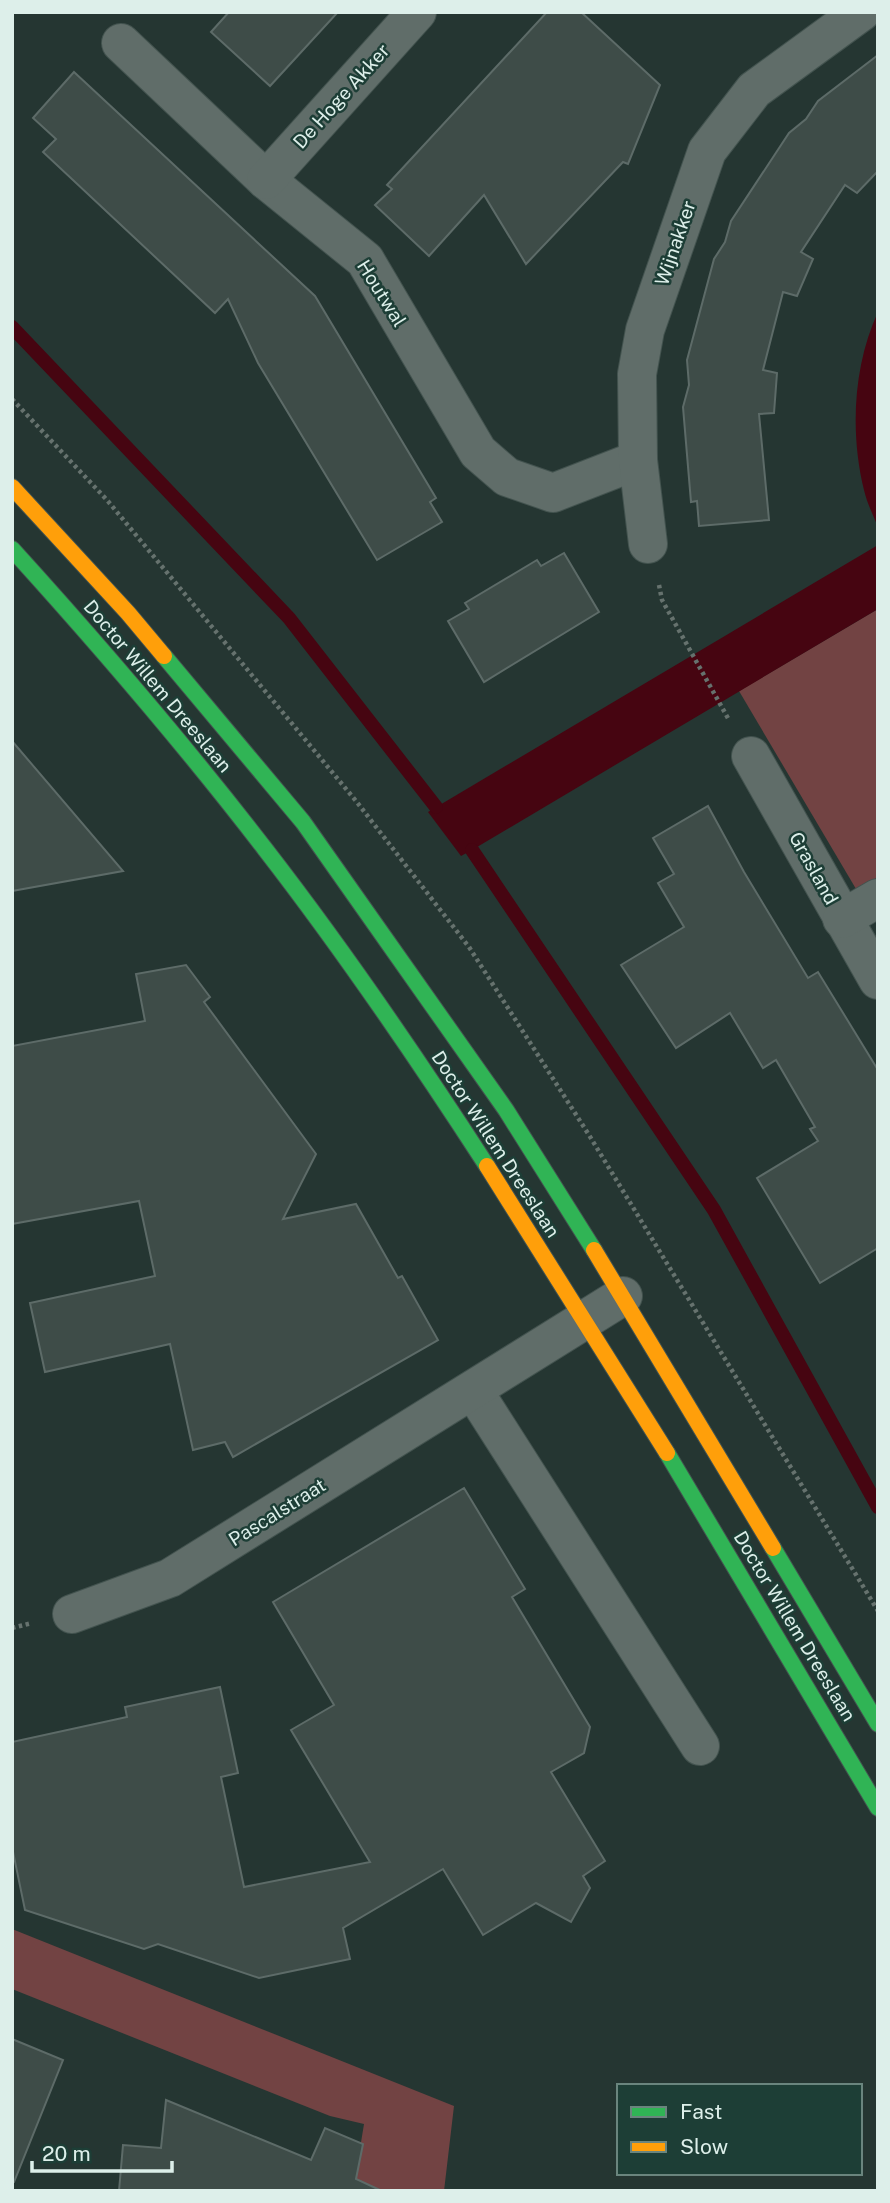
<svg xmlns="http://www.w3.org/2000/svg" width="890" height="2203" font-family="'Public Sans',sans-serif">
	<rect width="100%" height="100%" fill="#253632"/>
	<!-- green -->
	<g fill="#724343">
		<path d="M878 609V876L859 894 739 691Z"/>
		<path d="M12 1929 454 2106 444 2191H353L364 2124 330 2116 12 1989Z"/>
	</g>
	<!-- water -->
	<g fill="#460511">
		<path d="M878 312V527C873 515 867 503 864 490 850 433 853 366 878 312Z"/>
		<path d="M878 545V609L472 850 461 856 428 812Z"/>
	</g>
	<g fill="none" stroke-linecap="round" stroke-linejoin="round">
		<!-- stream -->
		<g stroke="#460511" stroke-width="14">
			<path d="M12 327 289 618 436 807"/>
			<path d="M472 850 714 1210 878 1507"/>
		</g>
	</g>
	<!-- building -->
	<g fill="#3e4c48" stroke="#5d6b68" stroke-width="2">
		<path d="M229 12H338L270 86 211 32Z"/>
		<path d="M547 12H581L660 85 628 164 623 162 526 264 484 195 429 256 375 205 392 189 387 185Z"/>
		<path d="M878 55V171L857 193 845 185 801 252 813 259 797 296 783 292 763 370 777 373 774 413 759 414 769 520 699 526 697 501 691 502 683 407 689 385 687 360 714 259 725 242 731 221 789 133 806 119 818 101Z"/>
		<path d="M74 72 315 296 436 498 430 502 442 522 377 560 258 363 228 299 215 313 43 152 56 139 33 118Z"/>
		<path d="M564 553 599 612 484 682 448 621 469 609 465 603 537 560 541 566Z"/>
		<path d="M12 741 123 871 12 891Z"/>
		<path d="M708 806 744 872 808 978 818 972 878 1070V1248L820 1283 757 1178 818 1141 810 1129 815 1127 776 1060 763 1068 730 1013 676 1048 621 965 684 927 658 883 674 874 653 838Z"/>
		<path d="M186 965 210 997 204 1002 316 1154 283 1219 356 1204 398 1278 402 1276 438 1340 233 1457 225 1442 193 1450 170 1344 45 1372 30 1303 155 1276 139 1201 12 1224V1046L145 1021 136 974Z"/>
		<path d="M464 1488 525 1589 512 1597 590 1727 584 1753 551 1772 605 1861 583 1876 590 1888 571 1922 536 1903 483 1935 443 1869 343 1928 350 1959 259 1978 158 1944 144 1949 25 1910 12 1847V1742L127 1717 125 1707 220 1687 238 1773 221 1777 244 1887 370 1862 291 1730 334 1705 273 1602Z"/>
		<path d="M12 2039 63 2060 14 2182H12Z"/>
		<path d="M166 2100 311 2160 325 2128 363 2144 356 2179 382 2191H119L123 2145 161 2148Z"/>
	</g>
	<g fill="none" stroke-linecap="round" stroke-linejoin="round">
		<defs>
			<g id="street">
				<path d="M121 43 266 180 365 260 478 452 507 477 553 493 638 460"/>
				<path d="M266 180 417 12"/>
				<path d="M648 544 638 460 637 374 645 330 707 151 754 90 861 12"/>
				<path d="M751 756 878 980"/>
				<path d="M842 919 878 898"/>
				<path d="M473 1390 700 1746"/>
				<path d="M72 1614 170 1578 623 1296"/>
			</g>
			<g id="fast">
				<path d="M12 549C100 646 185 745 265 849 344 951 417 1058 487 1166"/>
				<path d="M164 656 303 822 506 1110 594 1250"/>
				<path d="M667 1453 878 1808"/>
				<path d="M773 1548 878 1724"/>
			</g>
			<g id="slow">
				<path d="M12 487 128 613 164 656"/>
				<path d="M487 1166 667 1453"/>
				<path d="M594 1250 773 1548"/>
			</g>
		</defs>
		<!-- street casing -->
		<use href="#street" stroke="#43534f" stroke-width="40"/>
		<!-- fast casing -->
		<use href="#fast" stroke="#43534f" stroke-width="18"/>
		<!-- slow casing -->
		<use href="#slow" stroke="#43534f" stroke-width="18"/>
		<!-- path -->
		<g stroke="#66726e" stroke-width="4.5" stroke-dasharray="3.5 3.5" stroke-linecap="butt">
			<path d="M12 399 107 500 356 801 469 947 589 1135 878 1611"/>
			<path d="M659 585 662 600 729 720"/>
			<path d="M12 1628 32 1623"/>
		</g>
		<!-- street -->
		<use href="#street" stroke="#606d69" stroke-width="38"/>
		<!-- fast -->
		<use href="#fast" stroke="#30b455" stroke-width="16"/>
		<!-- slow -->
		<use href="#slow" stroke="#ff9f0a" stroke-width="16"/>
	</g>
	<g text-anchor="middle" stroke-width="5" stroke-linejoin="round" paint-order="stroke">
		<!-- street labels -->
		<g font-size="19" fill="#ddefea" stroke="#1d3e36">
			<text transform="translate(341 96) rotate(-48)" y="7">De Hoge Akker</text>
			<text transform="translate(675 243) rotate(-71)" y="7">Wijnakker</text>
			<text transform="translate(382 293) rotate(58)" y="7">Houtwal</text>
			<text transform="translate(158 686) rotate(50)" y="7">Doctor Willem Dreeslaan</text>
			<text transform="translate(814 868) rotate(61)" y="7">Grasland</text>
			<text transform="translate(496 1144) rotate(57)" y="7">Doctor Willem Dreeslaan</text>
			<text transform="translate(277 1512) rotate(-32)" y="7">Pascalstraat</text>
			<text transform="translate(795 1626) rotate(59)" y="7">Doctor Willem Dreeslaan</text>
		</g>
	</g>
	<!-- border -->
	<rect width="890" height="2203" fill="none" stroke="#ddefea" stroke-width="28"/>
	<!-- legend -->
	<rect x="617" y="2084" width="245" height="91" fill="#1d3e36" stroke="#6a857e" stroke-width="2"/>
	<rect x="631" y="2107" width="35" height="10" fill="#30b455" stroke="#6a857e" stroke-width="2"/>
	<text x="680" y="2119" font-size="21" fill="#ddefea">Fast</text>
	<rect x="631" y="2142" width="35" height="10" fill="#ff9f0a" stroke="#6a857e" stroke-width="2"/>
	<text x="680" y="2154" font-size="21" fill="#ddefea">Slow</text>
	<!-- scale -->
	<path d="M32 2161v10h140v-10" fill="none" stroke="#ddefea" stroke-width="3.5"/>
	<text x="42" y="2161" font-size="21" fill="#ddefea" stroke="#1d3e36" stroke-width="5" paint-order="stroke">20 m</text>
</svg>
